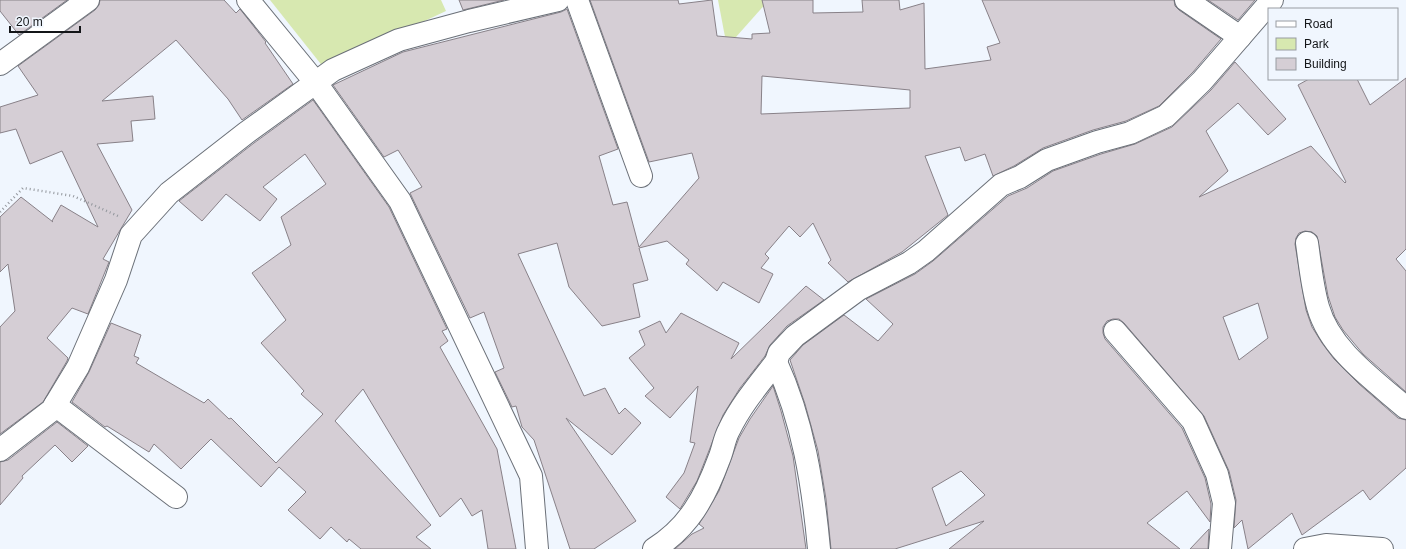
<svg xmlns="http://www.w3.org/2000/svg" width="1406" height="549" font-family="Helvetica,sans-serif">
	<rect width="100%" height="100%" fill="#f0f6fe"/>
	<!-- green -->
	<g fill="#d7e8b0">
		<path d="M270 0H441L446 11 324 68Z"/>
		<path d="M718 0H769L736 37 726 42Z"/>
	</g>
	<!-- building -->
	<g fill="#d5ced5" stroke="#888188" fill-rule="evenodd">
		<path d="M0 0H67L19 35 0 11Z"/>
		<path d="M100 0H224L236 13 240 9 266 42 265 43 293 84 242 120 228 99 176 40 102 101 153 96 155 119 131 121 133 141 97 144 132 210 103 259 109 262 88 314 72 308 47 338 68 358 67 361 43 402 0 434V327L15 311 8 264 0 272V217L21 197 53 222 52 221 61 205 98 227 62 151 30 164 16 129 0 133V107L38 95 18 66 95 10 99 5Z"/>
		<path d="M459 0H504L463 10Z"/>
		<path d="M590 0H678L679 4 712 0 717 36 752 39V34L770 33 762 0H813V13L863 12 862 0H899L900 10 924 3 925 69 991 60 987 47 1000 43 982 0H1174L1175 6 1179 10 1221 39 1193 72 1159 106 1126 121 1093 130 1043 148 1014 166 993 176 985 154 965 161 960 147 925 156 948 215 902 252 848 282 828 263 831 260 813 223 800 237 789 226 765 254 769 258 761 268 773 274 759 303 723 282 717 291 686 264 689 260 667 241 639 248 648 280 633 284 640 317 602 326 569 287 557 243 518 254 584 396 605 388 619 414 625 408 641 423 612 455 566 418 636 521 594 549H570L534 440 522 427 516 406 512 407 495 372 504 368 484 312 470 318 410 193 422 187 398 150 384 157 333 85 403 52 561 12 567 9 618 149 599 156 613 205 627 202 639 247 699 178 692 153 649 162ZM762 76 910 90V108L761 114Z"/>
		<path d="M1208 0H1255L1238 20Z"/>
		<path d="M1235 62 1286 119 1268 135 1238 103 1206 131 1228 171 1199 197 1311 146 1345 183 1346 182 1298 85 1309 79H1357L1370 105 1406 78V249L1396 259 1406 271V392L1363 354 1343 330 1335 317 1328 296 1317 236 1312 232 1305 231 1299 233 1296 238 1295 244 1306 310 1312 327 1322 343 1334 359 1359 384 1398 418 1406 420V468L1370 500 1363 490 1302 535 1292 513 1248 549 1242 520 1234 528 1236 500 1229 471 1204 416 1124 323 1119 319H1113L1107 321 1103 327V333L1105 339 1182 428 1205 478 1211 504 1210 522 1187 491 1147 523 1180 549H949L984 521 895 549H831L826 499 818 451 805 404 790 360 803 345 844 315 878 341 893 324 866 299 915 274 933 261 1008 196 1027 188 1053 171 1101 154 1135 144 1172 127 1211 90ZM1258 303 1268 338 1239 360 1223 317ZM961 471 985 495 946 526 932 488Z"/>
		<path d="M313 100 389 207 447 329 442 331 448 341 440 347 497 449 516 549H488L482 510 472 516 461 498 440 517 363 389 335 421 431 525 416 537 431 549H361L349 539 347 542 331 527 320 539 288 510 306 492 279 467 261 487 211 439 181 469 154 444 149 452 107 426 105 427 72 402 89 372 111 323 141 335 134 356 139 358 136 363 204 403 208 399 229 419 231 418 276 463 323 414 301 394 304 391 261 343 286 320 252 273 291 245 281 217 326 184 305 154 263 187 277 199 260 221 226 194 202 221 179 201 254 143Z"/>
		<path d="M806 286 824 300 787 326 770 345 765 356 740 388 723 415 697 481 680 509 666 497 684 473 695 443 690 442 698 386 670 418 645 396 654 388 629 358 645 345 639 331 660 321 666 333 681 313 739 343 731 359Z"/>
		<path d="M773 386 781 411 793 456 806 549H675L692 534 704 528 699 524 719 491 739 438 750 419Z"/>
		<path d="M57 422 88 446 72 462 55 445 22 476 23 478 0 505V462L8 460Z"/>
		<path d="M1209 529 1208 549H1190Z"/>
	</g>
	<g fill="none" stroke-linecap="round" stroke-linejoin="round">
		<defs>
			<g id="minor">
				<path d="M248 0 316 83 400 201 531 476 537 549"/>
				<path d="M577 0 641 176"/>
				<path d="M1186 0 1240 37"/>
				<path d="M0 64 88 0"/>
				<path d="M1307 243C1310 264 1312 286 1318 307 1330 350 1374 380 1406 408"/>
				<path d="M1115 331 1193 421 1217 474 1224 503 1220 549"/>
				<path d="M776 362C803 421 813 484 819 549"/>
				<path d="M55 405 176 497"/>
				<path d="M0 450 52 410 78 367 116 280 131 235 169 193 246 133 333 70 399 40 469 21 558 0"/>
				<path d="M654 549C689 527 705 497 719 459 723 450 724 439 729 430 741 405 759 384 776 362L779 353 795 336 859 289 909 263 926 251 1001 185 1020 177 1047 160 1097 142 1130 133 1166 116 1202 81 1272 0"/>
				<path d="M1305 549 1326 545 1382 549"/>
			</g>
		</defs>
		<!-- minor casing -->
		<use href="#minor" stroke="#6b7078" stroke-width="24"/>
		<!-- path -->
		<path stroke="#92969c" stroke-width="2.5" stroke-dasharray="1 3" stroke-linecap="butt" d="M0 212 23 188 73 196 118 216"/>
		<!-- minor -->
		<use href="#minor" stroke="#fff" stroke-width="22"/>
	</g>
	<!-- legend -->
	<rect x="1268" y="8" width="130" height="72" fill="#f0f6fe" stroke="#989ca2"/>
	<rect x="1276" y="21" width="20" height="6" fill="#ffffff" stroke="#989ca2"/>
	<text x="1304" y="28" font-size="12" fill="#131518">Road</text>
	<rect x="1276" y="38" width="20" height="12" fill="#d7e8b0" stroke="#989ca2"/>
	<text x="1304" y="48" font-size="12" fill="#131518">Park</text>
	<rect x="1276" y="58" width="20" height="12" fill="#d5ced5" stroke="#989ca2"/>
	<text x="1304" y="68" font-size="12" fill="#131518">Building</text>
	<!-- scale -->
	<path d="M10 26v6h70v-6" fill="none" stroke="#131518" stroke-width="2"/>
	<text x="16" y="26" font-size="12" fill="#131518" stroke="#f0f6fe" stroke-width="3" paint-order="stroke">20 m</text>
</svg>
